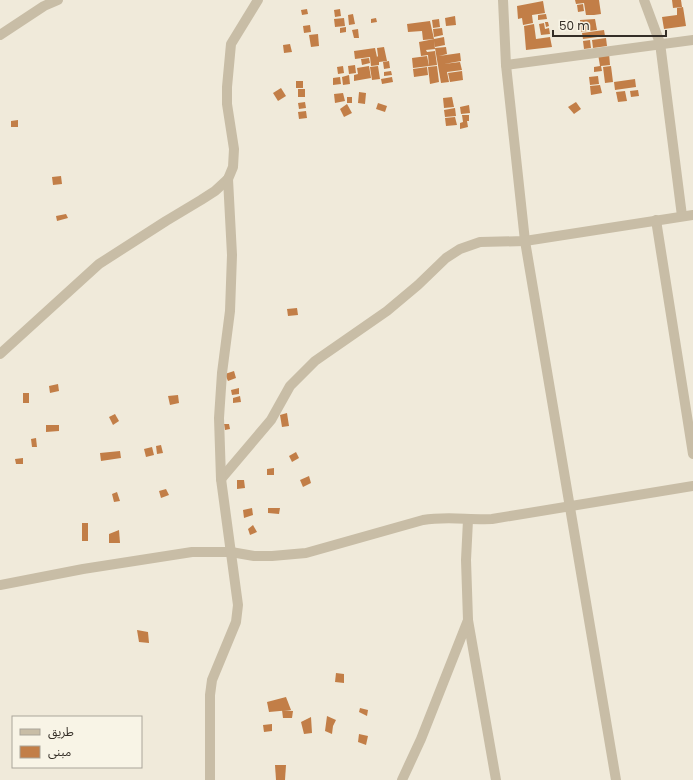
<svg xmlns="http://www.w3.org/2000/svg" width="693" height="780" font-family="Poppins,'Noto Sans Arabic',sans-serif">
	<rect width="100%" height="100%" fill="#f0eada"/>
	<!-- building -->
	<g fill="#c27e47">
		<path d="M575 0H599L601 14 594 15 593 7 594 15H586L584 3 576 4Z"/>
		<path d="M672 0H681L682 7 673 8Z"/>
		<path d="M543 1 545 13 532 15 533 23 523 25 522 18 518 19 517 6Z"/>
		<path d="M583 4 584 11 578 12 577 5Z"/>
		<path d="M683 7 686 26 664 29 662 17 677 15V8Z"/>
		<path d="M307 9 308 14 302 15 301 10Z"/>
		<path d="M340 9 341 16 335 17 334 10Z"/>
		<path d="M353 14 355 24 349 25 348 15Z"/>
		<path d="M546 14 547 19 538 20V15Z"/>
		<path d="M455 16 456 25 446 26 445 18Z"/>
		<path d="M344 18 345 26 335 27 334 19Z"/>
		<path d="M376 18 377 22 371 23V19Z"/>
		<path d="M439 19 440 27 433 28 432 20Z"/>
		<path d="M595 19 597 30 581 32 580 20Z"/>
		<path d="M430 21 434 39 423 40 422 31 408 32 407 24Z"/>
		<path d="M545 22H548L549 26 546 27Z"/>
		<path d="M544 23 545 29 549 28 550 34 541 35 539 24Z"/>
		<path d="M534 24 536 39 550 37 552 47 526 50 524 26Z"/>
		<path d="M310 25 311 32 304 33 303 26Z"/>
		<path d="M346 27V32L340 33V28Z"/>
		<path d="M442 28 443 35 434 37 433 29Z"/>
		<path d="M358 29 359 38H354L352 30Z"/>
		<path d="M604 30 605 36 583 39 582 33Z"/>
		<path d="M318 34 319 46 311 47 309 35Z"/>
		<path d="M444 37 445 45 435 47 434 41 435 49 426 50 427 52 435 51 437 65 429 66 428 55 421 56 419 42Z"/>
		<path d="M606 38 607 46 593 48 592 40Z"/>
		<path d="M590 40 591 48 584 49 583 41Z"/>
		<path d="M290 44 292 52 284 53 283 45Z"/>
		<path d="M384 47 387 61 379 62V65L371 66 370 57 355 59 354 51 375 48 377 57 378 56 377 48Z"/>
		<path d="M446 47 447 54 439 56 460 53 461 61 444 64 460 62 462 70 447 72 449 82 441 83 435 48Z"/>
		<path d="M609 53 610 65 601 66 602 71 594 72V67L600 66 598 54Z"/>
		<path d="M427 56 429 66 413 68 412 58Z"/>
		<path d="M369 58 370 63 362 65 361 59Z"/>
		<path d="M389 61 390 68 384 69 383 62Z"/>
		<path d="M355 65 356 73 349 74 348 66Z"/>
		<path d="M343 66 344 73 338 74 337 67Z"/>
		<path d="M369 66 371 78 354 81V75L358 74 357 68Z"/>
		<path d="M378 66 380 79 372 80 370 67Z"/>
		<path d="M437 66 439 82 430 84 428 67Z"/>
		<path d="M611 66 613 82 605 83 603 67Z"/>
		<path d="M427 67 428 75 414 77 413 69Z"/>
		<path d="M391 71 392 75 384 76V72Z"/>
		<path d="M462 71 463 80 450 82 448 73Z"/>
		<path d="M349 75 350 84 343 85 342 77Z"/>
		<path d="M598 76 599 84 590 85 589 77Z"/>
		<path d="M340 77 341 84 333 85V78Z"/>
		<path d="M392 77 393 82 382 84 381 79Z"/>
		<path d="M635 79 636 87 615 90 614 82Z"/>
		<rect x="296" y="81" width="7" height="7"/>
		<path d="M600 85 602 93 591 95 590 86Z"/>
		<path d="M281 88 286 96 278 101 273 93Z"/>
		<rect x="298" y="89" width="7" height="8"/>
		<path d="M638 90 639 96 631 97 630 91Z"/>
		<path d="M625 91 627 101 618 102 616 92Z"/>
		<path d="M359 92 366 93 365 104 358 103Z"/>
		<path d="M343 93 345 101 335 103 334 94Z"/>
		<rect x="347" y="97" width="5" height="6"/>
		<path d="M452 97 454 107 444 108 443 98Z"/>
		<path d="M305 102 306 108 299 109 298 103Z"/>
		<path d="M576 102 581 109 574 114 568 107Z"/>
		<path d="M378 103 387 106 385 112 376 109Z"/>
		<path d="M347 104 352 113 344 117 340 109Z"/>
		<path d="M469 105 470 113 461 114 460 107Z"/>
		<path d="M455 108 456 116 445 117 444 110Z"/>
		<path d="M306 111 307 118 299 119 298 112Z"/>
		<path d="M462 115H469V121H467L468 127 460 129V123L463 122Z"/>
		<path d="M455 117 457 125 446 126 445 118Z"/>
		<path d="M18 120V127H11V121Z"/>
		<path d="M61 176 62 184 53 185 52 177Z"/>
		<path d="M66 214 68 218 57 221 56 216Z"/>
		<path d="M297 308 298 315 288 316 287 309Z"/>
		<path d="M234 371 236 378 228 381 225 374Z"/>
		<path d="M58 384 59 391 50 393 49 386Z"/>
		<path d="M239 388V394L232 395 231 390Z"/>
		<rect x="23" y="393" width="6" height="10"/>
		<path d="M178 395 179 403 170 405 168 396Z"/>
		<path d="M240 396 241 402 233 403V398Z"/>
		<path d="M287 413 289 426 282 427 280 415Z"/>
		<path d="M115 414 119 421 113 425 109 417Z"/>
		<path d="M224 424H229L230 429 225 430Z"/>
		<path d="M46 425H59V431L46 432Z"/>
		<path d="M36 438 37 447H32L31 439Z"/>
		<path d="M161 445 163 453 157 454 156 446Z"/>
		<path d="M152 447 154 455 146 457 144 449Z"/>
		<path d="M120 451 121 458 101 461 100 453Z"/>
		<path d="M296 452 299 458 292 462 289 456Z"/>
		<path d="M23 458V464H16L15 459Z"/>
		<path d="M274 468V475H267V469Z"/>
		<path d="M309 476 311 483 303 487 300 480Z"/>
		<path d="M237 480H244L245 488 237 489Z"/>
		<path d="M166 489 169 495 161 498 159 491Z"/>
		<path d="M117 492 120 501 114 502 112 494Z"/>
		<path d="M252 508 253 515 244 518 243 510Z"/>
		<path d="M268 508H280L279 514 268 513Z"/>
		<rect x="82" y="523" width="6" height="18"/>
		<path d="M253 525 257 532 250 535 248 529Z"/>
		<path d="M119 530 120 543H109V534Z"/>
		<path d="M137 630 148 632 149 643 139 642Z"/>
		<path d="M336 673 344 674V683L335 682Z"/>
		<path d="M286 697 291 710 269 712 267 702Z"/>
		<path d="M360 708 368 710 367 716 359 712Z"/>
		<path d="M282 710 293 711 292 718H283Z"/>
		<path d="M327 716 336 720 333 726 332 734 325 731Z"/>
		<path d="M311 717 312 733 304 734 301 722Z"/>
		<path d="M272 724V731L264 732 263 725Z"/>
		<path d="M359 734 368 736 366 745 358 742Z"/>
		<path d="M275 765H286L285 780H276Z"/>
	</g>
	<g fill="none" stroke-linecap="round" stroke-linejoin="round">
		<!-- minor -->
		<g stroke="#c8bda6" stroke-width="10">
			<path d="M503 0 506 65 525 241 616 780"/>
			<path d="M644 0 660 43 682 216"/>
			<path d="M0 35 44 6 58 0"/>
			<path d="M506 65 693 40"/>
			<path d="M656 220 693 454"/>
			<path d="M0 354 99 264 166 221 201 200 215 191 228 179"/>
			<path d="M221 479 271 420 290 386 315 361 387 311 418 285 446 258 460 249 480 242 525 241 693 215"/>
			<path d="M468 520 466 560 468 620 496 780"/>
			<path d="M0 585 83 569 192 552H231L254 556H272L306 553 423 520C446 516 468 520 492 519L693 486"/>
			<path d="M210 780V695L212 680 236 622 238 605 221 479 219 418 222 373 230 311 232 255 228 179 233 167 234 149 227 104V87L231 44 258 0"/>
			<path d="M402 780 421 739 468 620"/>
		</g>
	</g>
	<!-- legend -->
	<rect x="12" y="716" width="130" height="52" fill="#f8f4e6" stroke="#aaa59a"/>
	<rect x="20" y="729" width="20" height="6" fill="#c8bda6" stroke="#aaa59a"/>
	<text x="48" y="736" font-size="12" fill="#342e27">طريق</text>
	<rect x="20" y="746" width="20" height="12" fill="#c27e47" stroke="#aaa59a"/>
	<text x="48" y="756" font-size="12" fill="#342e27">مبنى</text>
	<!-- scale -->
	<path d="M553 30v6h113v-6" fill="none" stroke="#342e27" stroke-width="2"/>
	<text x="559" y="30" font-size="12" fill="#342e27" stroke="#f8f4e6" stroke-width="3" paint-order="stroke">50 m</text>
</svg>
